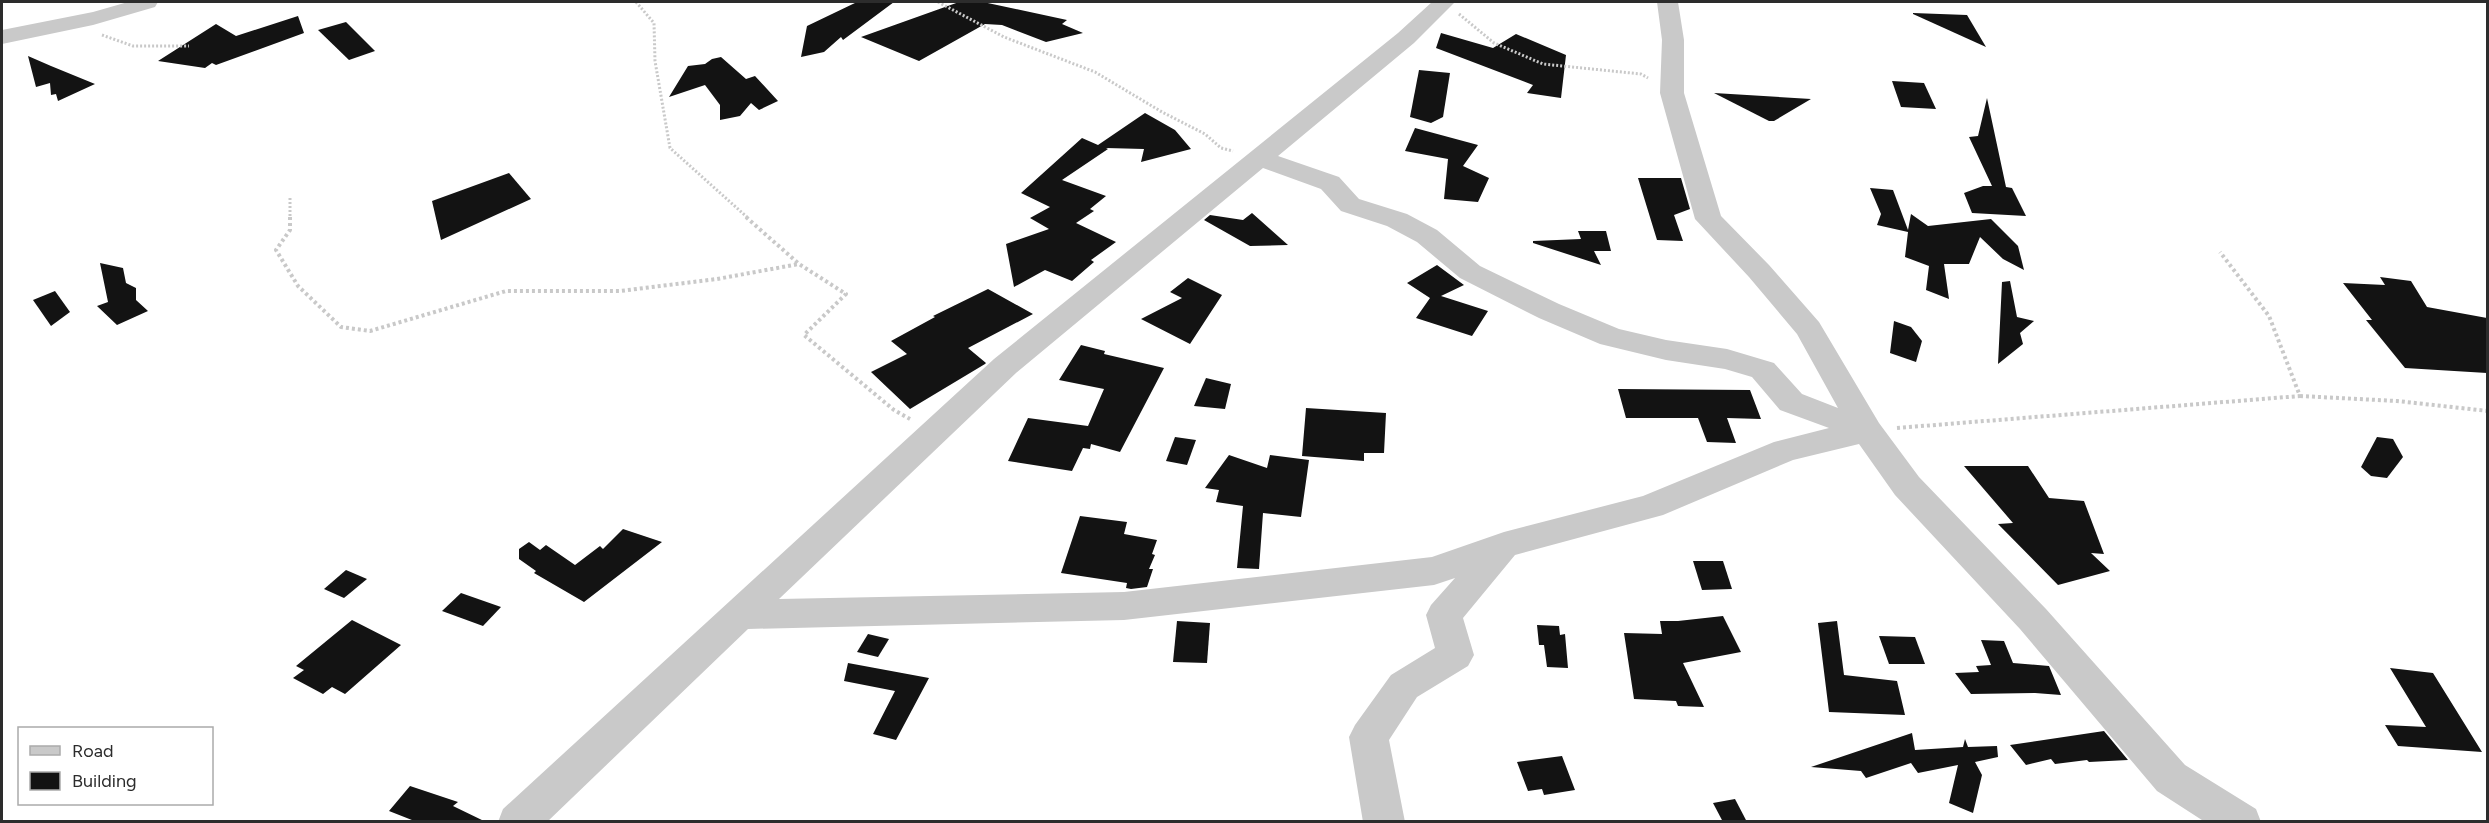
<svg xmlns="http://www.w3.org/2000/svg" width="2489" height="823" font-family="Figtree,sans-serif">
	<rect width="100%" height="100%" fill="#fff"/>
	<!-- building -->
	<g fill="#131313">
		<path d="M857 2H894L843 40 841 37 824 52 801 57 807 26Z"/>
		<path d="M959 2H983L1067 20 1062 24 1083 33 1046 42 1002 25 985 24 919 61 861 37Z"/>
		<path d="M1913 13 1967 15 1986 47 1913 14Z"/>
		<path d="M298 16 304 33 216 65 212 63 205 68 158 61 216 24 236 36Z"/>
		<path d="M346 22 375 51 349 60 318 30Z"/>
		<path d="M1441 33 1493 48 1516 34 1566 55 1561 98 1527 93 1533 85 1436 48Z"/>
		<path d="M28 56 51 66 95 84 58 101 56 94 51 95 50 83 36 87Z"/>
		<path d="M721 57 746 79 755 76 778 101 759 110 751 103 740 116 720 120V105L705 85 669 97 688 66 705 64 712 59Z"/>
		<path d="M1419 70 1450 73 1443 117 1431 123 1410 117Z"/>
		<path d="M1892 81 1924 83 1936 109 1901 107Z"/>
		<path d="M1714 93 1811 99 1774 121H1769Z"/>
		<path d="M1987 98 2006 187 2012 188 2026 216 1972 213 1964 193 1983 186H1992L1969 137 1978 136Z"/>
		<path d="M1145 113 1175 130 1191 149 1141 162 1144 149 1106 148 1108 149 1062 180 1106 196 1090 209 1094 211 1076 223 1116 242 1091 260 1094 262 1072 281 1045 270 1014 287 1006 244 1049 229 1030 218 1050 207 1021 193 1082 138 1098 145Z"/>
		<path d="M1415 128 1478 145 1463 166 1489 178 1478 202 1444 199 1448 159 1405 151Z"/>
		<path d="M509 173 531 199 441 240 432 201Z"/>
		<path d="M1638 178H1681L1690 209 1674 215 1683 241 1657 240Z"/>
		<path d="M1870 188 1893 190 1908 230 1911 214 1928 226 1991 219 2018 246 2024 270 2003 259 1980 237 1969 264H1944L1949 299 1926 290 1929 266 1905 257 1908 232 1877 225 1881 214Z"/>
		<path d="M1252 213 1288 245 1250 246 1204 220 1210 215 1243 220Z"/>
		<path d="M1578 231H1606L1611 251H1594L1601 265 1533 243V241L1581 239Z"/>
		<path d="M100 263 123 268 126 283 136 288V300L148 311 117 325 97 306 108 302Z"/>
		<path d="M1437 265 1464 285 1441 296 1488 311 1472 336 1416 318 1430 298 1407 283Z"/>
		<path d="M2380 277 2411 281 2427 307 2487 318V373L2405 368 2366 320H2372L2343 283 2385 285Z"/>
		<path d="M1188 278 1222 295 1190 344 1141 319 1182 298 1170 292Z"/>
		<path d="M2010 281 2017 317 2034 321 2020 333 2023 344 1998 364 2002 282Z"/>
		<path d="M988 289 1033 314 968 348 986 363 985 364 910 409 871 372 907 354 891 341 935 317 933 316Z"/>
		<path d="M55 291 70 312 51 326 33 300Z"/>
		<path d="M1894 321 1911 327 1922 341 1916 362 1890 353Z"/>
		<path d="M1081 345 1105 351 1104 354 1164 368 1120 452 1091 444 1090 449 1083 448 1072 471 1008 461 1028 418 1088 426 1104 389 1059 380Z"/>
		<path d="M1206 378 1231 384 1225 409 1194 406Z"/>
		<path d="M1618 389 1750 390 1761 419 1727 418 1736 443 1707 442 1698 418H1626Z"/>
		<path d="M1306 408 1386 413 1384 453H1364V461L1302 456Z"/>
		<path d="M1175 437 1196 440 1187 465 1166 461Z"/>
		<path d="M2377 437 2393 439 2403 457 2387 478 2371 476 2361 467Z"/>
		<path d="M1229 455 1267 468 1270 455 1309 460 1301 517 1263 513 1259 569 1237 568 1243 506 1216 502 1219 490 1205 488Z"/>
		<path d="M1964 466H2028L2049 498 2084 501 2104 554 2091 553 2110 571 2058 585 1998 524 2013 523Z"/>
		<path d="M1080 516 1127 522 1124 534 1157 540 1152 554 1155 555 1149 569H1153L1147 587 1131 589 1126 588 1127 583 1061 573Z"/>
		<path d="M623 529 662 542 584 602 534 573 536 571 519 559V549L529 542 540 550 546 545 575 565 600 546 603 549Z"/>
		<path d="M1693 561H1723L1732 589 1702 590Z"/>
		<path d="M346 570 367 579 344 598 324 589Z"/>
		<path d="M461 593 501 607 483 626 442 611Z"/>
		<path d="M1723 616 1741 652 1683 663 1704 707 1678 706 1676 701 1634 699 1624 633 1662 634 1660 621H1678Z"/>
		<path d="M352 620 401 645 345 694 332 687 323 694 293 678 304 670 296 666Z"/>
		<path d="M1177 621 1210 623 1207 663 1173 662Z"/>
		<path d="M1837 621 1844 675 1897 681 1905 715 1829 712 1818 623Z"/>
		<path d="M1537 625 1559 626 1560 635 1565 634 1568 668 1547 667 1544 645H1539Z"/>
		<path d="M868 634 889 639 878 657 857 652Z"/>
		<path d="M1879 636 1915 637 1925 664H1889Z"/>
		<path d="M1981 640 2004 641 2013 663 2049 666 2061 695 2035 693 1971 694 1955 673 1979 672 1976 666 1991 665Z"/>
		<path d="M848 663 929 678 896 740 873 734 895 691 844 681Z"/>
		<path d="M2390 668 2433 673 2482 752 2398 746 2385 725 2426 727Z"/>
		<path d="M2104 731 2128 760 2089 762 2087 760 2055 764 2051 759 2026 765 2010 745Z"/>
		<path d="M1912 733 1915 750 1963 747 1965 739 1968 747 1997 746 1998 757 1975 762 1982 775 1973 813 1949 803 1958 765 1918 773 1911 763 1866 778 1861 771 1811 767Z"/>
		<path d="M1562 756 1575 790 1544 795 1542 789 1528 791 1517 762Z"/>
		<path d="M410 786 458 802 453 806 486 822H417L389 811Z"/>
		<path d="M1735 799 1747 822H1723L1713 803Z"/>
	</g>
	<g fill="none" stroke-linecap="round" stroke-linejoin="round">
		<!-- path-far1 -->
		<g stroke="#c9c9c9" stroke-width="3" stroke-dasharray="2 2" stroke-linecap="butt">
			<path d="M636 2 654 23 655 61 670 148 748 218"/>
			<path d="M938 2 1004 37 1095 72 1162 112 1205 134 1221 148 1233 151"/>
			<path d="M1459 14 1494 43 1543 64 1641 74 1648 78"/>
			<path d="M102 35 133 46H189"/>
			<path d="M290 198V218"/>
		</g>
		<!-- path -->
		<g stroke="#c9c9c9" stroke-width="4" stroke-dasharray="3 3" stroke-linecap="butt">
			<path d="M290 217V230L276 250 298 286 341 327 370 331 506 291H620L717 279 799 264"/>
			<path d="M746 217 799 264 846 294 804 335 894 410 910 419"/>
			<path d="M2300 396 2397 401 2488 411"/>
			<path d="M1897 428 2300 396 2269 316 2220 252"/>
		</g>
		<!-- minor -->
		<g fill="#c9c9c9" fill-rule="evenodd">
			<path d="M128 2H158L155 7 93 25 2 44V30L93 12Z"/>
			<path d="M1432 2H1455L1414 43 1278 156 1339 177 1359 199 1407 214 1437 230 1480 266 1559 304 1619 329 1666 340 1727 349 1774 363 1802 394 1838 408 1797 334 1749 277 1695 219 1660 93 1662 40 1657 2H1678L1684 40V93L1721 216 1769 265 1819 322 1879 423 1919 477 2046 609 2185 765 2256 809 2261 822H2205L2157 791 2020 629 1895 495 1859 444 1793 460 1663 515 1515 555 1463 618 1474 655 1468 666 1417 697 1389 740 1405 822H1363L1349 737 1355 725 1391 675 1435 648 1426 615 1431 605 1455 578 1434 585 1124 620 748 629 547 822H498L503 809 994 359 1398 33ZM1263 168 1321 189 1341 211 1387 226 1417 242 1460 278 1539 318 1600 344 1666 360 1725 369 1752 377 1780 410 1829 428 1774 442 1643 496 1504 532 1432 557 1124 592 779 599 1016 373Z"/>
		</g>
	</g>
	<!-- border -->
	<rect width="2489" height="823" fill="none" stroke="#2c2c2c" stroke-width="6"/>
	<!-- legend -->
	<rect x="18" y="727" width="195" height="78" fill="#ffffff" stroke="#ababab" stroke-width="1.5"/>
	<rect x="30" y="746" width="30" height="9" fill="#c9c9c9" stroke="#ababab" stroke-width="1.5"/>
	<text x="72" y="757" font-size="18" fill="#2c2c2c">Road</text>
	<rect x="30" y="772" width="30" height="18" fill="#131313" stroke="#ababab" stroke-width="1.5"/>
	<text x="72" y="787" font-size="18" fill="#2c2c2c">Building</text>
</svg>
